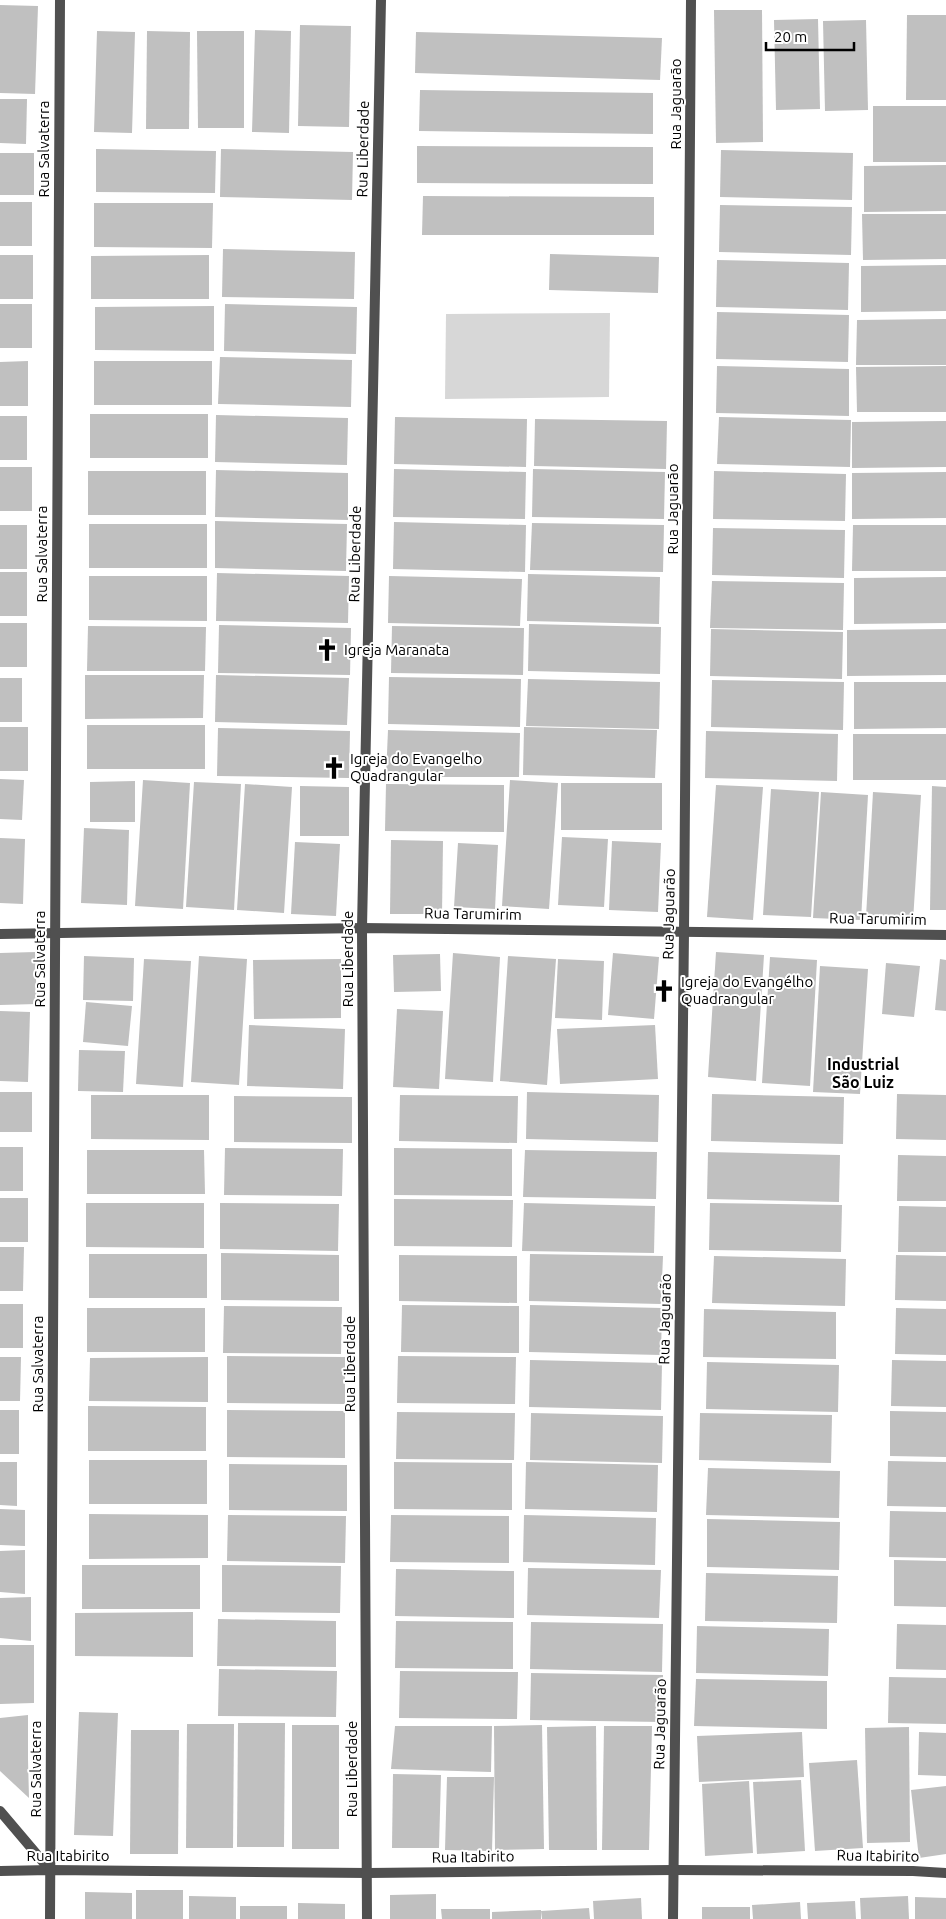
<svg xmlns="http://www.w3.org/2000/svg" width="946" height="1919" font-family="Ubuntu,sans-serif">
	<rect width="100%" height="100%" fill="#fff"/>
	<!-- green -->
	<path fill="#d7d7d7" d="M610 313 609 397 445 399 446 314Z"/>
	<!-- building -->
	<g fill="#c0c0c0">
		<path d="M0 5 38 6 35 94 0 93Z"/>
		<path d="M714 10H762L763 142 716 143Z"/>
		<path d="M907 15H946V100H906Z"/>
		<path d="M818 19 820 109 776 110 774 20Z"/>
		<path d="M866 20 868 110 825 111 823 21Z"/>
		<path d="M300 25 351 26 349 127 298 126Z"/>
		<path d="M255 30 291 31 289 133 252 132Z"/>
		<path d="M97 31 135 32 132 133 94 132Z"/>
		<path d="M147 31 190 32 189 129H146Z"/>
		<path d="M197 31H244V128H198Z"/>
		<path d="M416 32 662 38 660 80 415 73Z"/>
		<path d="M420 90 653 93V134L419 131Z"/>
		<path d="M0 99H27L26 144 0 143Z"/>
		<rect x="873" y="106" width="73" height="56"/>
		<path d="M417 146 653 147V184L417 183Z"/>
		<path d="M96 149 216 151 215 193 96 192Z"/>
		<path d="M221 149 353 152 352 200 220 197Z"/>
		<path d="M721 150 853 153 852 200 720 197Z"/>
		<rect x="0" y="153" width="34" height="42"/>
		<path d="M946 165V211L864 212V166Z"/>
		<path d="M423 196 654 197V235H422Z"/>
		<rect x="0" y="202" width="32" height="44"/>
		<path d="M94 203H213L212 248 94 247Z"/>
		<path d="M720 205 852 207 851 255 719 252Z"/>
		<path d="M862 214H946V259L863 260Z"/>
		<path d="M223 249 355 252 354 299 222 297Z"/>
		<path d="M550 254 659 257 658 293 549 290Z"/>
		<rect x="0" y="255" width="33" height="44"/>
		<path d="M209 255V299H91V256Z"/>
		<path d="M717 260 849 263 848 310 716 307Z"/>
		<path d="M946 265V311L861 312V266Z"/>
		<rect x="0" y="304" width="32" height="44"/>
		<path d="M225 304 357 307 356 354 224 351Z"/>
		<path d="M214 306V351L95 350V307Z"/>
		<path d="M717 312 849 315 848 362 716 359Z"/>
		<path d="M946 319V365H856L857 320Z"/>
		<path d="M220 357 352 360 351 407 218 404Z"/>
		<path d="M28 361V406H0V362Z"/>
		<rect x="94" y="361" width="118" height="44"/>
		<path d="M717 366 849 369V416L716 413Z"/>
		<path d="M946 366V412H857L856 367Z"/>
		<rect x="90" y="414" width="118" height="44"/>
		<path d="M216 415 348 418 347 465 215 462Z"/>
		<rect x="0" y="416" width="27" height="44"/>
		<path d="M395 417 527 419 526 467 394 464Z"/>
		<path d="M719 417 851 420 850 467 717 464Z"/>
		<path d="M535 419 667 421 666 469 534 466Z"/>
		<path d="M946 421V467L852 468V422Z"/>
		<rect x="0" y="467" width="32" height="44"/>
		<path d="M394 469 526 472 525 519 393 517Z"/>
		<path d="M533 469 665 472 664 519 532 517Z"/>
		<path d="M216 470 348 473V520L215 517Z"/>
		<rect x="88" y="471" width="118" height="44"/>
		<path d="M714 471 846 474 845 521 713 519Z"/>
		<path d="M946 472V518L852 519V473Z"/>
		<path d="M215 521 347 524 346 571 215 568Z"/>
		<path d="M394 522 526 525 525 572 393 569Z"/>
		<path d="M532 523 664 525 663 572 530 570Z"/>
		<rect x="89" y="524" width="118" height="44"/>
		<rect x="0" y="525" width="27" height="44"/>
		<path d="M853 525H946V571H852Z"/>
		<path d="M713 528 845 530 844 578 712 575Z"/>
		<rect x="0" y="572" width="27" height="44"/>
		<path d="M217 573 349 576 348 623 216 621Z"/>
		<path d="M528 574 660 577 659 624 527 621Z"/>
		<path d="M89 576H207V621L89 620Z"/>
		<path d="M389 576 522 579 520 626 388 623Z"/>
		<path d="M946 577V623L854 624V578Z"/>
		<path d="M712 581 844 583 843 630 710 628Z"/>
		<rect x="0" y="623" width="27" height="44"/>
		<path d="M529 624 661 627 660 674 528 671Z"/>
		<path d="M219 625 351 628 350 675 218 673Z"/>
		<path d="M88 626 206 627 205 671H87Z"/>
		<path d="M392 626 524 628 523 675 391 673Z"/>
		<path d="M711 629 843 632 842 679 710 676Z"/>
		<path d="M946 629V675L847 676V630Z"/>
		<path d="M85 675H204L203 718 85 719Z"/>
		<path d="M216 675 349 678 347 725 215 722Z"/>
		<path d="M389 677 521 679 520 727 388 724Z"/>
		<rect x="0" y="678" width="22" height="44"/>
		<path d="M528 679 660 682 659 729 526 726Z"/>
		<path d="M712 680 844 682 843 730 711 727Z"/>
		<path d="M854 682H946V728L854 729Z"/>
		<rect x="87" y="725" width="118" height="44"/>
		<rect x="0" y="727" width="28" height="44"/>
		<path d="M524 727 657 730 655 778 523 775Z"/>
		<path d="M218 728 350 731 349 778 217 776Z"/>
		<path d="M388 730 520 733 519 777H386Z"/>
		<path d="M706 731 838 734 837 781 705 778Z"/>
		<rect x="853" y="734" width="93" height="46"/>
		<path d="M0 779 24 780 22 820 0 819Z"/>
		<path d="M143 780 190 783 183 909 135 906Z"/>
		<path d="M510 780 558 783 549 909 502 906Z"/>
		<path d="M135 781V822H90V782Z"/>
		<path d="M194 782 241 784 234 910 186 907Z"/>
		<rect x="561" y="783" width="101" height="47"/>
		<path d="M245 784 292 787 284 913 237 910Z"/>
		<path d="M386 784 504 785V832L385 831Z"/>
		<path d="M716 785 763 787 753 920 707 917Z"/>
		<path d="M300 786 349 787V836H300Z"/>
		<path d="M932 786 946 787V910H930Z"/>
		<path d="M771 789 819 792 811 917 763 915Z"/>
		<path d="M821 792 868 795 861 920 813 918Z"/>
		<path d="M873 792 921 795 913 921 866 917Z"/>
		<path d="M84 828 129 830 127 905 81 903Z"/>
		<path d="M562 837 608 839 604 907 558 905Z"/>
		<path d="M0 838 25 839 23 904 0 903Z"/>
		<path d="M391 840 443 841 442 914H390Z"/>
		<path d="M612 841 661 843 658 912 609 910Z"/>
		<path d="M295 842 340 844 336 916 291 914Z"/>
		<path d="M458 843 498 845 495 909 454 907Z"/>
		<path d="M35 952 37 1004 0 1005V953Z"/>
		<path d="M716 952 764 955 756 1081 708 1077Z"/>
		<path d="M453 953 500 957 493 1082 445 1079Z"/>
		<path d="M613 953 659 957 654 1019 608 1015Z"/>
		<path d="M440 954 441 991 394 992 393 955Z"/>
		<path d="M84 956 134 958 133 1001 83 1000Z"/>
		<path d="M199 956 247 959 239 1085 191 1082Z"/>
		<path d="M508 956 556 959 547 1085 500 1081Z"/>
		<path d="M770 957 817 960 810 1086 762 1083Z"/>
		<path d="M144 959 191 961 183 1087 136 1084Z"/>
		<path d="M341 959V1018L254 1019 253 960Z"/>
		<path d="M558 959 604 961 602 1020 555 1018Z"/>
		<path d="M940 959 946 960V1011L935 1010Z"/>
		<path d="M886 963 920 966 914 1017 882 1014Z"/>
		<path d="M820 966 868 969 860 1094 813 1092Z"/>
		<path d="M86 1002 132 1006 128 1046 83 1042Z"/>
		<path d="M397 1009 443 1011 439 1089 393 1087Z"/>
		<path d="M0 1011 30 1012 28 1082 0 1081Z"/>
		<path d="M249 1025 345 1029 343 1089 247 1086Z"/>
		<path d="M655 1025 658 1079 560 1084 557 1029Z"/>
		<path d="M79 1050 125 1051 123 1092 78 1091Z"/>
		<rect x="0" y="1092" width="32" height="40"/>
		<path d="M527 1092 659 1095 658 1142 526 1139Z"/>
		<path d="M712 1094 844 1097 843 1144 711 1141Z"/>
		<path d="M897 1094 946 1095V1140L896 1139Z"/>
		<path d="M91 1095H209V1140L91 1139Z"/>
		<path d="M400 1095 518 1096 517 1143 399 1141Z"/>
		<path d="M234 1096 352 1097V1143L234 1142Z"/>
		<rect x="0" y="1147" width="23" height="44"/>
		<path d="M225 1148 343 1149 342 1196 224 1195Z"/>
		<path d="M394 1148 512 1149V1196L394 1195Z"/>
		<path d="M87 1150H204L205 1194H87Z"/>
		<path d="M525 1150 657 1152 656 1199 523 1197Z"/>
		<path d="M708 1152 840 1155 839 1202 707 1199Z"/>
		<path d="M898 1155 946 1156V1201H897Z"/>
		<rect x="0" y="1198" width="28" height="44"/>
		<path d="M394 1199 513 1200 512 1247 394 1246Z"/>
		<path d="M86 1203H204V1248L86 1247Z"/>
		<path d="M220 1203 339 1204 338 1251 220 1249Z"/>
		<path d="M524 1203 655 1206 654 1253 522 1251Z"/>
		<path d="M710 1203 842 1205 841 1252 709 1250Z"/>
		<path d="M899 1206 946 1207V1252H898Z"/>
		<path d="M0 1247H24L23 1291H0Z"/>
		<path d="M221 1253 339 1255V1301L221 1300Z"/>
		<rect x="89" y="1254" width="118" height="44"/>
		<path d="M530 1254 663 1256 661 1304 529 1301Z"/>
		<path d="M399 1255 517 1256V1303L399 1301Z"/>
		<path d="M896 1255 946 1256V1301L895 1300Z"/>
		<path d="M714 1256 846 1259 845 1306 712 1303Z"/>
		<rect x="0" y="1304" width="23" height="44"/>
		<path d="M402 1305 519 1306V1353L401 1352Z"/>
		<path d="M530 1305 662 1308 661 1355 529 1352Z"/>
		<path d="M224 1306 342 1307 341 1354 223 1353Z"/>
		<rect x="87" y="1308" width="118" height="44"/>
		<path d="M896 1308 946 1309V1355L895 1354Z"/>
		<path d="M704 1309 836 1312V1359L703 1357Z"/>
		<path d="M227 1356 345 1357V1404L227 1403Z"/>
		<path d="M398 1356 516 1357 515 1404 397 1403Z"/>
		<path d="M0 1357H21L20 1401H0Z"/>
		<path d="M208 1357V1402L89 1401 90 1358Z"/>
		<path d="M530 1360 662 1363 661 1410 529 1407Z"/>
		<path d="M892 1360 946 1361V1407L891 1406Z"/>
		<path d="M707 1362 839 1365 838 1412 706 1409Z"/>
		<path d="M88 1406 206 1407V1451H88Z"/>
		<rect x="0" y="1410" width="19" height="44"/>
		<path d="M227 1410 345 1411V1458L227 1457Z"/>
		<path d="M890 1411 946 1412V1457L890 1456Z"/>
		<path d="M397 1412 515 1413 514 1460 396 1459Z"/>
		<path d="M531 1413 663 1416 662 1463 530 1460Z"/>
		<path d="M700 1413 832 1415 831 1463 699 1460Z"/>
		<rect x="89" y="1460" width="118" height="44"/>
		<path d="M888 1461 946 1462V1507L887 1506Z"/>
		<path d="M0 1462H17V1506L0 1505Z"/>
		<path d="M394 1462 512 1463V1510L394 1509Z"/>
		<path d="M526 1462 658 1465 657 1512 525 1509Z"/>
		<path d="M229 1464 347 1465V1511L229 1510Z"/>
		<path d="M708 1468 840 1471 839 1518 706 1515Z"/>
		<path d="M0 1509 25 1510V1546L0 1545Z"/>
		<path d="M890 1511 946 1512V1558L889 1557Z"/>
		<path d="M89 1514 208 1515V1558L89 1559Z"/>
		<path d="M228 1515 346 1516 345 1563 227 1561Z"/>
		<path d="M391 1515 509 1516V1563L390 1562Z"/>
		<path d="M524 1515 656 1518 655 1565 523 1562Z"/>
		<path d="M707 1519 840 1522 839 1570 707 1567Z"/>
		<path d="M25 1550V1594L0 1592V1551Z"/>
		<path d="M894 1560 946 1561V1607L894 1606Z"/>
		<rect x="82" y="1565" width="118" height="44"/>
		<path d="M222 1565 341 1566 340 1613 222 1612Z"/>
		<path d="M528 1568 661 1570 659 1618 527 1615Z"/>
		<path d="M396 1569 514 1571V1618L395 1616Z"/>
		<path d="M706 1573 838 1576 837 1623 705 1621Z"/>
		<path d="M31 1597V1641L0 1638V1598Z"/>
		<path d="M193 1612V1657L75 1656V1613Z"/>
		<path d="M218 1619 336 1621V1667L217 1666Z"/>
		<path d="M396 1621 513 1622V1669L395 1668Z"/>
		<path d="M531 1622 663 1624 662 1672 530 1669Z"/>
		<path d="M897 1624 946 1625V1670L896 1669Z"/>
		<path d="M697 1626 829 1629 828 1676 696 1673Z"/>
		<path d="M0 1645H34V1703L0 1704Z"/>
		<path d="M219 1669 337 1671 336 1717 218 1716Z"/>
		<path d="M400 1671 518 1672 517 1719 399 1718Z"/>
		<path d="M531 1673 663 1675 662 1722 530 1720Z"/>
		<path d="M889 1677 946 1678V1724L888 1723Z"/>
		<path d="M696 1679 827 1681V1729L694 1726Z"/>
		<path d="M79 1712 118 1713 113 1836 74 1835Z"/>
		<path d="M28 1715V1759L29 1798 0 1771V1718Z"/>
		<path d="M238 1723H285L284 1847H237Z"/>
		<path d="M187 1724H234L233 1848H186Z"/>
		<rect x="292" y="1725" width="47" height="124"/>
		<path d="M542 1725 544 1849 495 1850 494 1726Z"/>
		<path d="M395 1726H492L491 1772 391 1769Z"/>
		<path d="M596 1726 597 1850H549L547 1727Z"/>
		<path d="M604 1726H652L649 1850H602Z"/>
		<path d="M909 1727 910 1842 867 1843 865 1728Z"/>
		<path d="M131 1730H179L178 1854H130Z"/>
		<path d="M802 1732 804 1777 699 1782 697 1736Z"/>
		<path d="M919 1732 946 1733V1776L918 1775Z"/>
		<path d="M857 1760 863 1848 815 1851 809 1763Z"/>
		<path d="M393 1774 441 1775 439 1848H392Z"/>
		<path d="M447 1777H494L492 1851 445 1850Z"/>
		<path d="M801 1780 805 1851 757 1854 753 1782Z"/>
		<path d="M749 1781 753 1853 705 1856 702 1784Z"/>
		<path d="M946 1786V1854L919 1858 911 1790Z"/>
		<rect x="136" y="1890" width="47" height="29"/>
		<path d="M85 1892 132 1893V1919H85Z"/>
		<path d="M436 1894V1919H390V1895Z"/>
		<path d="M189 1896 236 1897V1919H189Z"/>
		<path d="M908 1896 909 1919H861L860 1898Z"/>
		<path d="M915 1897 946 1898V1919H915Z"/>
		<path d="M641 1898 642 1919H594L593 1901Z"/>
		<path d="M855 1901 856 1919H808L807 1903Z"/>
		<path d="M800 1902 801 1919H753L752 1905Z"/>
		<path d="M298 1903 345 1904V1919H298Z"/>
		<rect x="240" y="1906" width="47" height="13"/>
		<rect x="702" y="1907" width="48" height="12"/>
		<path d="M589 1908 590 1919H542L541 1911Z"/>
		<path d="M441 1909H490V1919H442Z"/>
		<path d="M541 1910V1919H492V1912Z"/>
	</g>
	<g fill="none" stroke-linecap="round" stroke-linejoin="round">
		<!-- street -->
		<g stroke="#505050" stroke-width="10">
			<path d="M0 934 362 928 946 935"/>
			<path d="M0 1811 50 1870"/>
			<path d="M0 1871 50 1870 368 1873 673 1870 913 1871 946 1873"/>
			<path d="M50 1919 60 0"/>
			<path d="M367 1919 362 928 381 0"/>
			<path d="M673 1919 684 932 691 0"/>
		</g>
	</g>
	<!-- icons -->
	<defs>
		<symbol id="church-bare" viewBox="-9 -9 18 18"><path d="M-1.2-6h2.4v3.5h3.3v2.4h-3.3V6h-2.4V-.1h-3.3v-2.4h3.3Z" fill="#000" stroke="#fff" stroke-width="2.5" paint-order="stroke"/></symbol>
	</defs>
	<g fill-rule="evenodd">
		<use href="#church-bare" x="311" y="634" width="32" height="32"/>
		<use href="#church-bare" x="318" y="752" width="32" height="32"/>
		<use href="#church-bare" x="648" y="975" width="32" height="32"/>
	</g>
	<g text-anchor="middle" stroke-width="4" stroke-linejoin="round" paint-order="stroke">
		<!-- street labels -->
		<g font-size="15" fill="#000" stroke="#fff">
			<text transform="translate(676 104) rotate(-90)" y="5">Rua Jaguarão</text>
			<text transform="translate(44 149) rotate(-90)" y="5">Rua Salvaterra</text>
			<text transform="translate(363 149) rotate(-89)" y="5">Rua Liberdade</text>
			<text transform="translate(673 509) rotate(-90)" y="5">Rua Jaguarão</text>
			<text transform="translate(42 554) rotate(-90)" y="5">Rua Salvaterra</text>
			<text transform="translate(355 554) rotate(-89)" y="5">Rua Liberdade</text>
			<text transform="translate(473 914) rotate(1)" y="5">Rua Tarumirim</text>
			<text transform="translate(669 914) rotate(-89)" y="5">Rua Jaguarão</text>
			<text transform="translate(878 919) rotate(1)" y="5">Rua Tarumirim</text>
			<text transform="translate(40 959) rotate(-90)" y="5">Rua Salvaterra</text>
			<text transform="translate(348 959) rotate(-90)" y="5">Rua Liberdade</text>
			<text transform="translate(665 1319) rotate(-89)" y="5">Rua Jaguarão</text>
			<text transform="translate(38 1364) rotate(-90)" y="5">Rua Salvaterra</text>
			<text transform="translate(350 1364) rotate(-90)" y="5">Rua Liberdade</text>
			<text transform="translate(660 1724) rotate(-89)" y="5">Rua Jaguarão</text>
			<text transform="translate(36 1769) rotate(-90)" y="5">Rua Salvaterra</text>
			<text transform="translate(352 1769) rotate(-90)" y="5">Rua Liberdade</text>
			<text x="68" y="1861">Rua Itabirito</text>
			<text transform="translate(878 1856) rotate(1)" y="5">Rua Itabirito</text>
			<text transform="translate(473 1857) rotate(-1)" y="5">Rua Itabirito</text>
		</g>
		<!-- poi labels -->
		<g font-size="15" fill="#000" stroke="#fff" text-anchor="start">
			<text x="344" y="655">Igreja Maranata</text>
			<text x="350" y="764">Igreja do Evangelho<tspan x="350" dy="17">Quadrangular</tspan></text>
			<text x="681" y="987">Igreja do Evangélho<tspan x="681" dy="17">Quadrangular</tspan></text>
		</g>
		<!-- neighbourhood labels -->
		<g font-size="16" font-weight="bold" fill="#000" stroke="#fff">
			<text x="863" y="1070">Industrial<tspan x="863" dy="18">São Luiz</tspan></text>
		</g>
	</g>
	<!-- scale -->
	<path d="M766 42v8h88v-8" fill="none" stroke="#000000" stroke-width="2.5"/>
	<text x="774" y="42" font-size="15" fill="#000000" stroke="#ffffff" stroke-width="4" paint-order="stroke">20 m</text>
</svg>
